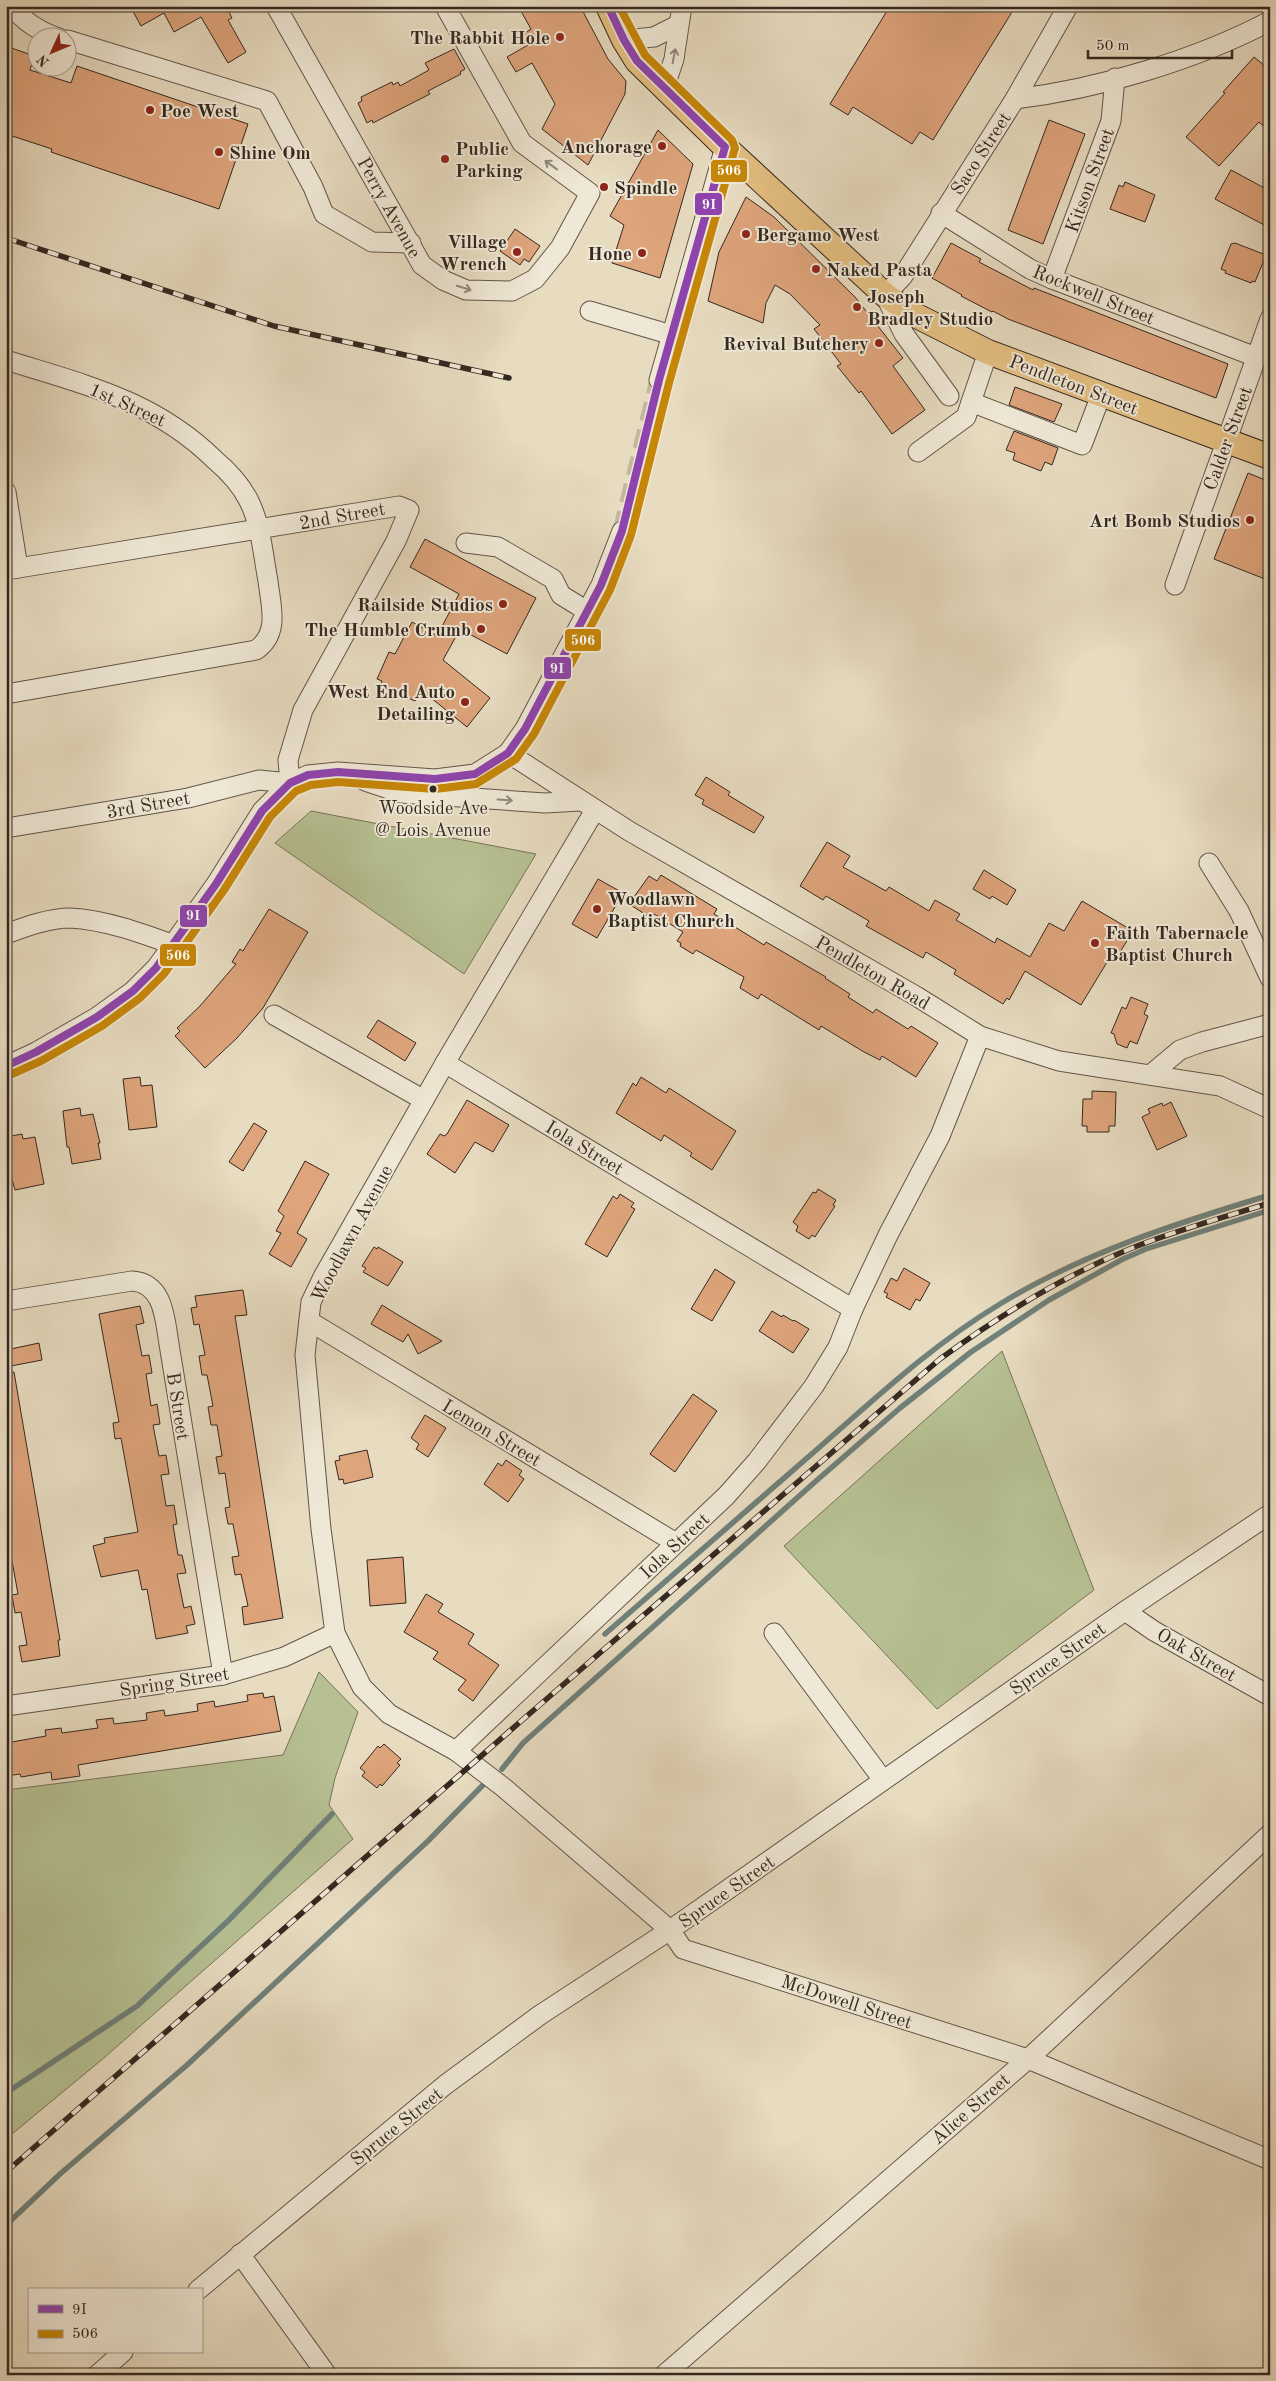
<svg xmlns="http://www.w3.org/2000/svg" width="1276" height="2381" font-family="'Old Standard TT',serif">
	<rect width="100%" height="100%" fill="#e7dbc0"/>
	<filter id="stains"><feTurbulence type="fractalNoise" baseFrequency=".004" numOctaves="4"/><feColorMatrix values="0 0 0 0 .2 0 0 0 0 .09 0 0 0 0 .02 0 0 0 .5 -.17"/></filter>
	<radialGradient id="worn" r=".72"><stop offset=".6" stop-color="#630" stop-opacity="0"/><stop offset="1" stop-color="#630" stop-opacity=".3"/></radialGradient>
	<!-- green -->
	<g fill="#b6c092" stroke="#767459">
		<path d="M311 811 536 854 464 974 275 843Z"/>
		<path d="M1002 1351 1094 1590 937 1709 784 1546Z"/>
		<path d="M319 1672 358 1712 335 1778 329 1805 353 1839 105 2057 6 2139V1790L283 1755Z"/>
	</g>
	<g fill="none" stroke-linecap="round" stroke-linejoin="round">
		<!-- stream -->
		<g stroke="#70807a" stroke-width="5.5">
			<path d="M605 1634C677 1571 749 1508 822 1445 879 1395 935 1343 1000 1304 1083 1253 1177 1223 1270 1195"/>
			<path d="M502 1769 523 1743 816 1481 900 1408 971 1352 1049 1300 1123 1259 1146 1249 1270 1210"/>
			<path d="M6 2093 137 2006 229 1920 332 1814"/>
			<path d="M6 2225 60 2174 187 2065 428 1841 483 1785"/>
		</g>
	</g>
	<!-- building -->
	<g fill="#dea47c" stroke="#352820">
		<path d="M130 6H226L232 18 228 20 246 52 228 63 201 17 174 32 164 13 141 26Z"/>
		<path d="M518 6H580L608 59 626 81 625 94 588 165 542 129 555 104 532 63 516 72 507 57 528 45 522 35 531 29Z"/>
		<path d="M890 6H1003L1012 12 933 140 920 132 912 144 853 107 848 115 830 104Z"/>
		<path d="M6 46 34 56 30 70 71 83 77 66 248 124 219 209 51 152 52 149 6 134Z"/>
		<path d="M454 49 465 69 460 72 461 74 428 91 430 94 373 123 372 120 367 123 358 103 362 101 361 97 392 82 393 85 398 82 400 86 429 70 425 63Z"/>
		<path d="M1254 57 1270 70V132L1259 122 1219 166 1186 137 1225 93 1223 92Z"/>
		<path d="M1049 120 1085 134 1043 244 1008 230Z"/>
		<path d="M658 130 693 164 660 278 612 263 624 225 610 216Z"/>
		<path d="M1231 170 1270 191V228L1215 199Z"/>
		<path d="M1125 182 1155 195 1145 222 1110 209 1119 185 1123 187Z"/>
		<path d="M746 197 774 217 855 297 903 358 893 366 925 410 892 434 861 391 859 393 837 366 841 364 814 329 820 325 790 294 775 285 766 303 763 323 708 301 719 252Z"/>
		<path d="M515 229 540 246 529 262 524 259 520 265 500 251Z"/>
		<path d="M951 243 981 259 979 262 1033 290 1034 288 1228 364 1216 398 1008 319 993 311 992 312 961 296 962 295 932 278Z"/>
		<path d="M1235 243 1266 255 1255 282 1252 281 1251 283 1225 273 1226 271 1221 269 1231 244Z"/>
		<path d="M1015 387 1062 404 1054 422 1009 405Z"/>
		<path d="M1014 431 1058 448 1052 465 1045 462 1041 471 1013 460 1015 453 1006 450Z"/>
		<path d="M1248 473 1270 482V581L1214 559Z"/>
		<path d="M425 539 536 598 507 654 460 629 443 660 490 698 467 727 420 689 415 701 380 686 382 681 377 679 389 652 395 654 412 622 437 636 459 594 410 567Z"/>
		<path d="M706 777 730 792 728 795 764 817 754 833 702 804 704 800 695 795Z"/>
		<path d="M827 842 850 856 843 867 886 891 889 887 929 911 935 900 960 914 956 920 995 943 997 938 1030 957 1049 923 1064 931 1082 901 1133 931 1117 957 1112 954 1081 1005 1025 971 1009 1000 1007 998 1003 1004 954 974 956 970 926 952 923 958 866 926 869 921 826 896 823 900 800 886Z"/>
		<path d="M984 870 1016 890 1007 905 992 896 990 899 973 889Z"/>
		<path d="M661 875 717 909 714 914 764 945 766 942 826 977 825 978 850 994 848 997 873 1013 876 1009 908 1029 911 1026 938 1043 916 1077 882 1056 880 1060 864 1052 821 1026 819 1030 761 994 758 999 740 988 744 977 696 950 693 954 680 946 681 943 677 941 683 932 654 914 651 918 629 904 649 876 657 881Z"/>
		<path d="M598 879 623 893 597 938 572 924Z"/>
		<path d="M269 909 308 932 263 1008 237 1038 205 1068 175 1036 180 1031 177 1028 200 1006 236 964 232 962 240 949 243 951Z"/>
		<path d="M1131 997 1148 1004 1144 1014 1148 1016 1137 1044 1130 1041 1127 1048 1117 1044 1114 1034 1111 1033 1122 1007 1126 1009Z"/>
		<path d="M378 1020 416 1043 405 1061 367 1037Z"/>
		<path d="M140 1077 141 1086 152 1085 157 1127 129 1130 123 1079Z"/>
		<path d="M641 1077 666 1093 669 1088 736 1131 712 1170 690 1156 692 1153 664 1135 661 1141 616 1113 633 1083 636 1086Z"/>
		<path d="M1092 1091 1116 1092 1115 1126H1109V1132H1087V1126H1082L1083 1099H1092Z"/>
		<path d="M467 1100 509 1125 493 1152 475 1142 455 1173 427 1154 440 1134 444 1136 447 1134Z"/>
		<path d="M1171 1102 1187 1136 1157 1150 1142 1117 1150 1113 1148 1109 1162 1103 1163 1106Z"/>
		<path d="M80 1108 81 1116 93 1114 100 1143H98L101 1159 72 1164 69 1147H67L63 1111Z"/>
		<path d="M254 1123 267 1131 243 1171 229 1162Z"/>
		<path d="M22 1134 23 1139 35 1137 44 1184 15 1190 6 1158V1137Z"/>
		<path d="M305 1161 329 1174 297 1233 307 1239 291 1267 269 1254 281 1233 276 1231 284 1216 278 1211Z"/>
		<path d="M818 1189 836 1200 833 1205 835 1206 815 1237 812 1235 809 1239 796 1231 798 1226 793 1222 813 1192 816 1193Z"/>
		<path d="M620 1194 634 1203 631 1207 635 1209 607 1257 585 1244 613 1196 617 1199Z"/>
		<path d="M374 1247 377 1249 378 1247 403 1262 388 1286 363 1272 366 1268 362 1266Z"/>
		<path d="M904 1268 930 1283 920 1301 916 1299 910 1310 886 1297 888 1294 884 1292 891 1278 897 1281Z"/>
		<path d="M715 1269 735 1282 712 1321 691 1309Z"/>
		<path d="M243 1290 247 1315 235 1316 283 1618 244 1625 242 1607 248 1606 241 1574 235 1575 232 1557 239 1556 233 1524H228L225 1508 230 1507 225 1473 219 1474 216 1457 222 1456 217 1425H211L208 1407 213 1406 207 1375H202L199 1356 205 1355 199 1324 194 1325 191 1308 197 1307 195 1296Z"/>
		<path d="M382 1305 398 1315 442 1341 418 1354 408 1334 403 1342 371 1324Z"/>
		<path d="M140 1306 144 1323 136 1325 142 1356 149 1355 152 1373 146 1374 151 1406 157 1404 160 1424 153 1425 159 1456 166 1455 169 1474 161 1475 166 1506 174 1505 177 1524 173 1525 178 1555H182L186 1573 177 1574 184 1608 191 1606 195 1624 186 1626 188 1633 156 1639 147 1589 142 1590 138 1570 101 1577 93 1546 105 1543 104 1538 138 1532 121 1438 115 1439 113 1423 119 1422 99 1314Z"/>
		<path d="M772 1311 782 1317 783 1315 793 1321 794 1320 809 1329 793 1353 759 1331Z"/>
		<path d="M39 1343 42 1360 6 1367V1350Z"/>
		<path d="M14 1372 60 1640H58L60 1656 22 1662 19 1646 27 1645 21 1612 15 1613 12 1595 18 1594 12 1561 6 1562V1545L9 1544 6 1526V1373Z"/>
		<path d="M693 1394 717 1411 675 1472 650 1454Z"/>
		<path d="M425 1415 446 1428 428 1457 416 1449 419 1444 411 1438Z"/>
		<path d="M367 1450 373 1477 344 1484 343 1479 339 1480 335 1461 340 1460 339 1456Z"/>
		<path d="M506 1460 522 1471 519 1475 524 1479 508 1502 484 1484 498 1463 502 1466Z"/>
		<path d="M403 1557 406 1603 370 1606 367 1560Z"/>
		<path d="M426 1594 443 1604 438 1612 474 1634 468 1644 499 1665 473 1701 458 1690 466 1680 433 1659 438 1652 404 1632Z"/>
		<path d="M263 1693 264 1698 274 1696 281 1731 78 1765 80 1776 52 1780 51 1772 21 1777 20 1774 6 1776V1743L46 1736 45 1730 61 1728 62 1733 98 1728 96 1720 113 1718 114 1724 147 1720 146 1713 164 1710 165 1716 198 1711 197 1704 214 1701 215 1707 248 1701 247 1695Z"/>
		<path d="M384 1744 401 1759 397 1763 400 1765 382 1786 380 1784 377 1788 362 1776 365 1772 360 1768 378 1746 380 1748Z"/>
	</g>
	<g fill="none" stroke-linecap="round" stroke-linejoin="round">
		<!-- minor-tunnel -->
		<path stroke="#c3b7a0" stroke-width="19" stroke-dasharray="19 9" stroke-linecap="butt" d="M622 531 659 380"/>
		<defs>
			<g id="minor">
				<path d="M13 6C21 21 43 33 59 38"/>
				<path d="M276 6 422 265 443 280 466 290 512 291 535 279 560 248 590 193 522 143 445 6"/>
				<path d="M68 40 267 101 313 187 324 214 372 242 411 243"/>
				<path d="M624 40 654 37 678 25"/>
				<path d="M665 86 674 59 682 6"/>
				<path d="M1015 99C1098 89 1196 60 1270 21"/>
				<path d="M941 213 1030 269 1052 279 1256 357"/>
				<path d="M1052 279 1111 121 1115 78"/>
				<path d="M590 311 672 335"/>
				<path d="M6 360C85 385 154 400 215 460 228 471 241 485 249 501 261 525 263 554 268 581 271 607 280 633 256 650L6 694"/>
				<path d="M659 380 725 147"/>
				<path d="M949 396 904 334 885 295 903 276 1015 99 1068 6"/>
				<path d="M971 402 1082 445 1101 395"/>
				<path d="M918 452 966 417 988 352"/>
				<path d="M6 492 18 568"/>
				<path d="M466 543 498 547 553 579 561 595 587 611"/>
				<path d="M6 570 399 506 409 510 396 541 303 710 288 760 290 783 259 780 188 798 6 828"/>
				<path d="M1175 585 1270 319"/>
				<path d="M508 753 629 831 916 996 980 1036 1059 1061 1220 1086 1270 1109"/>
				<path d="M365 781 401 793 545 803 580 801"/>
				<path d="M595 810 445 1063 323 1277 311 1302 305 1355 321 1529 335 1633 362 1687 389 1714 456 1751 503 1787 670 1930 683 1949 1028 2059 1270 2160"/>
				<path d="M1209 863 1239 911 1270 978"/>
				<path d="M6 934C25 927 49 918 70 918 106 920 141 933 174 945"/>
				<path d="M274 1015 424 1100"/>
				<path d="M445 1063 853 1309"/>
				<path d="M6 1066 36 1052 97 1017 133 991 156 968 216 884 262 811 290 783 308 775 338 772 435 779 475 774 508 753 525 729 601 585 622 531"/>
				<path d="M1150 1075 1180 1050 1202 1042 1270 1024"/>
				<path d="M6 1301 132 1281C166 1283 165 1324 170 1350L223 1675"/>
				<path d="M309 1321 676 1543"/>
				<path d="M1125 1611 1154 1631 1270 1696"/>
				<path d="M774 1633 883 1780"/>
				<path d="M6 1706 223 1675 284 1657 335 1633"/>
				<path d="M456 1751 726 1496 757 1461 814 1386 838 1347 853 1309 888 1235 940 1136 980 1036"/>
				<path d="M240 2254 327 2375"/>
				<path d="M198 2290 445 2085 540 2015 670 1930 1125 1611 1270 1514"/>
				<path d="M97 2375 123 2352"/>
				<path d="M664 2375 1028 2059 1270 1834"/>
			</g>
			<path id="major" d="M608 6 624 40 637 61 725 147 885 295 911 313 988 352 1270 457"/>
		</defs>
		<!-- minor casing -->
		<use href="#minor" stroke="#625548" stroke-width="21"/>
		<!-- major casing -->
		<use href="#major" stroke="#352820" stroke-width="26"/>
		<!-- minor -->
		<use href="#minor" stroke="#efe8d6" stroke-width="19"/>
		<!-- major -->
		<use href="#major" stroke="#e4be80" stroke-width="24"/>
		<defs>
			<g id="rail">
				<path d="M6 238 274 326 509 378"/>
				<path d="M6 2172 520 1722 940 1359C1000 1315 1063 1276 1132 1248 1177 1230 1224 1217 1270 1203"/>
			</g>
		</defs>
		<!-- rail casing -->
		<use href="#rail" stroke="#352820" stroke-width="5.5"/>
		<!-- rail -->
		<use href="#rail" stroke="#efe8d6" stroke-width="4" stroke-dasharray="11" stroke-linecap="butt"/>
		<defs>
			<path id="bus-1" d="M6 1066 36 1052 97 1017 133 991 156 968 216 884 262 811 290 783 308 775 338 772 435 779 475 774 508 753 525 729 601 585 622 531 659 380 725 147 637 61 624 40 608 6"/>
			<path id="bus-2" d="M10 1075 41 1061 102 1026 140 998 164 974 224 890 270 817 296 791 311 785 338 782 435 789 476 784 516 759 534 734 610 590 631 535 669 383 735 148 732 140 645 55 619 6"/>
		</defs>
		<!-- bus-1 casing -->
		<use href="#bus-1" stroke="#efe8d6" stroke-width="11"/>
		<!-- bus-2 casing -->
		<use href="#bus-2" stroke="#efe8d6" stroke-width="11"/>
		<!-- bus-1 -->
		<use href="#bus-1" stroke="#8e44ad" stroke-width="8"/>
		<!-- bus-2 -->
		<use href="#bus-2" stroke="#c68608" stroke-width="8"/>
	</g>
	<!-- one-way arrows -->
	<defs><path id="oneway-shaft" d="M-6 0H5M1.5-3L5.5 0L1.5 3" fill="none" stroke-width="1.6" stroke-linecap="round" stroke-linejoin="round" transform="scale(1.25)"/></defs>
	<g stroke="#92887b">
		<use href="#oneway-shaft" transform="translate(674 56) rotate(-79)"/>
		<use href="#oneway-shaft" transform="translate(551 165) rotate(-144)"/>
		<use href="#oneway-shaft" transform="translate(464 288) rotate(17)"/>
		<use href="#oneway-shaft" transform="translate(505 800) rotate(4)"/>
	</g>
	<!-- markers -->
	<g fill="#8f2418" stroke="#efe8d6" stroke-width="2">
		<circle cx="560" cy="37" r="5"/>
		<circle cx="150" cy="110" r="5"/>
		<circle cx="662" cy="146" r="5"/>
		<circle cx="219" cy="152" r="5"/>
		<circle cx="445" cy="159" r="5"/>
		<circle cx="604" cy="187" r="5"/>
		<circle cx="746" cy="234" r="5"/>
		<circle cx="517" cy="252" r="5"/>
		<circle cx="642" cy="253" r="5"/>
		<circle cx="816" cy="269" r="5"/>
		<circle cx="857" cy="307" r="5"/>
		<circle cx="879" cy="343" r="5"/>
		<circle cx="1250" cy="520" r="5"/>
		<circle cx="503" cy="604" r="5"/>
		<circle cx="481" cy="629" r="5"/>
		<circle cx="465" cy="702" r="5"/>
		<circle cx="597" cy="909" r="5"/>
		<circle cx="1095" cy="943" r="5"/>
	</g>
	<circle fill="#352820" stroke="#efe8d6" stroke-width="2" cx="433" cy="789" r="4.5"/>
	<g text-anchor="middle" stroke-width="4" stroke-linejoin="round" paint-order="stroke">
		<!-- bus labels -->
		<g font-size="18" fill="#352820" stroke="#efe8d6">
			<text x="433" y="814">Woodside Ave<tspan x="433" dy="22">@ Lois Avenue</tspan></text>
		</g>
		<!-- poi labels -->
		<g font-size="19" font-weight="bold" fill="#352820" stroke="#efe8d6" text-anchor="end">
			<text x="550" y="44">The Rabbit Hole</text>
			<text x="160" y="117" text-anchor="start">Poe West</text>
			<text x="652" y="153">Anchorage</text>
			<text x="455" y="155" text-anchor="start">Public<tspan x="455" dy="22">Parking</tspan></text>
			<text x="229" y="159" text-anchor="start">Shine Om</text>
			<text x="614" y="194" text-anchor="start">Spindle</text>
			<text x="756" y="241" text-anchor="start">Bergamo West</text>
			<text x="507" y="248">Village<tspan x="507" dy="22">Wrench</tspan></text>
			<text x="632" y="260">Hone</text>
			<text x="826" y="276" text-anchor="start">Naked Pasta</text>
			<text x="867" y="303" text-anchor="start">Joseph<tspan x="867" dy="22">Bradley Studio</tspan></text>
			<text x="869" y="350">Revival Butchery</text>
			<text x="1240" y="527">Art Bomb Studios</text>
			<text x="493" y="611">Railside Studios</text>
			<text x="471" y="636">The Humble Crumb</text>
			<text x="455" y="698">West End Auto<tspan x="455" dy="22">Detailing</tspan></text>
			<text x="607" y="905" text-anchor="start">Woodlawn<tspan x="607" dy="22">Baptist Church</tspan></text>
			<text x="1105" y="939" text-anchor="start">Faith Tabernacle<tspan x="1105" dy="22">Baptist Church</tspan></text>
		</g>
		<!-- street labels -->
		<g font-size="19" fill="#352820" stroke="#efe8d6">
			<text transform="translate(980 153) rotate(-57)" y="7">Saco Street</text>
			<text transform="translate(1089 180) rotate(-70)" y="7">Kitson Street</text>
			<text transform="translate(390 207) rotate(61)" y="7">Perry Avenue</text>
			<text transform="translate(1094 294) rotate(22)" y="7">Rockwell Street</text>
			<text transform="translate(1074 384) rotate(21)" y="7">Pendleton Street</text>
			<text transform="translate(128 404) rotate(24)" y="7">1st Street</text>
			<text transform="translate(1227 438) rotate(-70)" y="7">Calder Street</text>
			<text transform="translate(342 515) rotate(-10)" y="7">2nd Street</text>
			<text transform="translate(148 804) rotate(-10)" y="7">3rd Street</text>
			<text transform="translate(873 972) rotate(30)" y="7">Pendleton Road</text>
			<text transform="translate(585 1147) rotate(31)" y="7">Iola Street</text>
			<text transform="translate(351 1233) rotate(-62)" y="7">Woodlawn Avenue</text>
			<text transform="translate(179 1406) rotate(81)" y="7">B Street</text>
			<text transform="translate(492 1432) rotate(31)" y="7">Lemon Street</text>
			<text transform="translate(674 1545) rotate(-43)" y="7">Iola Street</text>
			<text transform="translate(1197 1654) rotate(30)" y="7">Oak Street</text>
			<text transform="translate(1057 1658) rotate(-35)" y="7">Spruce Street</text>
			<text transform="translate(174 1681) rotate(-9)" y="7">Spring Street</text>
			<text transform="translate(726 1891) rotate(-35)" y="7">Spruce Street</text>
			<text transform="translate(847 2001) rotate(18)" y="7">McDowell Street</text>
			<text transform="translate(970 2108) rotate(-41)" y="7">Alice Street</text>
			<text transform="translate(396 2126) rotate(-39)" y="7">Spruce Street</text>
		</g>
	</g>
	<g stroke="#efe8d6" stroke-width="2">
		<rect x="710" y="159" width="38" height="24" rx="5" fill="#c68608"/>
		<rect x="694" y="192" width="29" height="24" rx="5" fill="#8e44ad"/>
		<rect x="564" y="628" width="38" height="24" rx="5" fill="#c68608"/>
		<rect x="543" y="656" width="29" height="24" rx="5" fill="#8e44ad"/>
		<rect x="179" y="904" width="29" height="24" rx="5" fill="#8e44ad"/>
		<rect x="159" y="943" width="38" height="24" rx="5" fill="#c68608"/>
	</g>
	<g font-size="14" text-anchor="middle" font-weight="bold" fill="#fff">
		<text x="729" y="175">506</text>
		<text x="709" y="209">9I</text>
		<text x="583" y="645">506</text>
		<text x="557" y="673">9I</text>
		<text x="193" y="920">9I</text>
		<text x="178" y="960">506</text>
	</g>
	<!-- margin -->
	<rect width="1276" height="2381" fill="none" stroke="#e7dbc0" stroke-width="25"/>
	<rect x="8" y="8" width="1261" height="2366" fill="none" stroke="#352820" stroke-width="2.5"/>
	<rect x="12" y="12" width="1251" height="2356" fill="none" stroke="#352820"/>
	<!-- legend -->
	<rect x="28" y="2288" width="175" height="65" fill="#efe8d6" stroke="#a59b8d"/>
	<rect x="38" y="2305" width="25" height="8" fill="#8e44ad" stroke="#a59b8d"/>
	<text x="72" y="2314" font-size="15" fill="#352820">9I</text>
	<rect x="38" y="2330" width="25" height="8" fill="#c68608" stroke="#a59b8d"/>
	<text x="72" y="2338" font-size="15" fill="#352820">506</text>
	<!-- north arrow -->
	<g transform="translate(52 52) rotate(226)"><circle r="24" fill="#efe8d6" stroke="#a59b8d"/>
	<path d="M0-4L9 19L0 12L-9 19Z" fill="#8f2418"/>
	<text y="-8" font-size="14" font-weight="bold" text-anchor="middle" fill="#352820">N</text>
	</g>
	<!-- scale -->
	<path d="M1088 50v8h144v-8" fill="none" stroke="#352820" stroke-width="2.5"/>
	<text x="1096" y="50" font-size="15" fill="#352820" stroke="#efe8d6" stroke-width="4" paint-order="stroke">50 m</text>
	<rect width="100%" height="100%" filter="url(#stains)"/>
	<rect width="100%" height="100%" fill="url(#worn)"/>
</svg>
